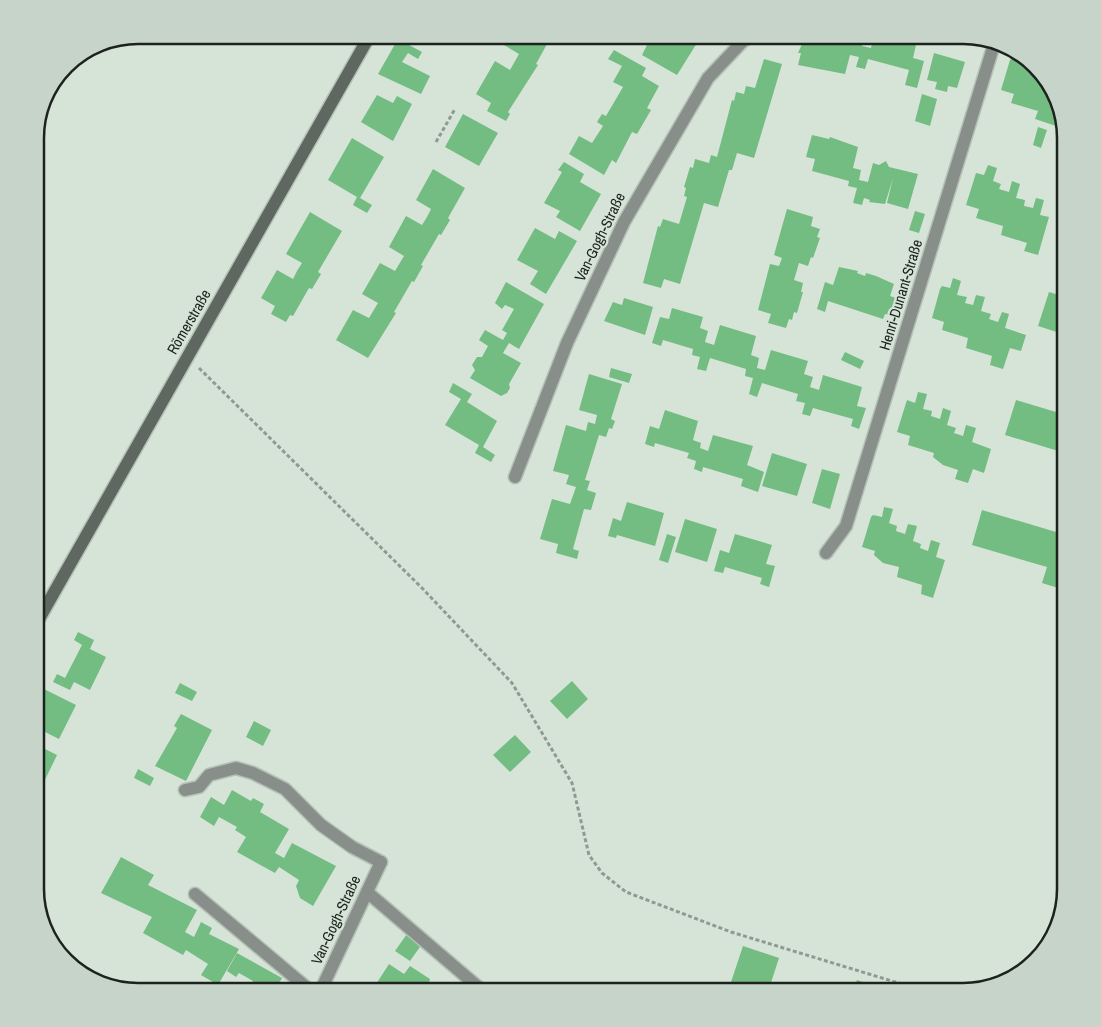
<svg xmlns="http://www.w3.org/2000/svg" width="1101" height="1027" font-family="'Archivo Narrow',sans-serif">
	<rect width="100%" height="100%" fill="#d6e4d8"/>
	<!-- building -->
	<g fill="#73bc82">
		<path d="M509 35H552L536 64 538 65 508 112 510 114 506 121 487 111 491 103 476 94 495 61 510 70 519 54 504 45Z"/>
		<path d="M652 35H702L677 75 642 55Z"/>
		<path d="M806 35 830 38 831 35H848L853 38 854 35H865L862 46 871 48 874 35 918 36 913 58 924 61 917 88 905 85 909 70 868 59 865 69 856 67 859 57 850 55 845 74 798 65 801 53H798Z"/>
		<path d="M398 39 422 52 418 59 408 53 402 62 430 76 421 94 378 74Z"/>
		<path d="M614 50 646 68 642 76 659 86 647 108 651 110 637 134 632 132 616 163 612 160 604 175 569 154 579 136 592 143 603 126 597 122 602 114 606 116 623 87 613 82 622 66 608 59Z"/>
		<path d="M934 53 965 62 957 88 948 86 947 92 935 89 937 82 927 80Z"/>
		<path d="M1022 55 1029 61 1027 66 1036 69 1034 74 1044 77 1058 98 1066 138 1059 136 1062 128 1035 119 1038 111 1011 103 1014 94 1001 90 1010 60 1012 58 1020 60Z"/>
		<path d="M764 59 782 64 754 158 737 153 732 170H729L718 207 704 203 680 284 664 279 661 288 643 283 658 226 660 227 663 219 679 224 687 197 684 196 686 188 684 187 690 167 693 168 695 159 709 163 711 155 717 157 732 100 734 101 736 92 744 94 746 86 755 88Z"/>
		<path d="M922 94 937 99 930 126 915 121Z"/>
		<path d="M377 95 393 103 397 96 412 104 393 141 361 122Z"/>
		<path d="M463 114 498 133 479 166 445 147Z"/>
		<path d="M1038 127 1047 130 1041 148 1033 145Z"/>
		<path d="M812 135 829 139 830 137 858 147 853 168 861 170 859 180 868 182 873 163 879 165 886 161 889 167 918 174 908 209 887 203 893 178 885 204 869 202 870 200 864 198 862 205 853 203 857 188 848 186 849 181 812 171 815 159 806 157Z"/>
		<path d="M352 138 384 157 360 198 372 205 367 213 353 205 357 197 328 180Z"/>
		<path d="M564 162 584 174 580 182 601 194 580 231 556 217 560 211 544 203 562 172 558 170Z"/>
		<path d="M988 165 997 168 993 181 1001 184 999 189 1009 192 1012 181 1020 184 1016 198 1025 200 1024 206 1033 208 1036 198 1044 200 1040 215 1049 217 1038 255 1024 251 1027 243 1001 235 1003 226 976 218 979 209 966 205 976 173 984 175Z"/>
		<path d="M433 169 465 188 448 218 450 220 441 235 439 234 421 265 423 266 414 282 412 281 394 312 396 313 368 358 336 340 353 310 369 318 378 303 362 294 380 263 395 271 404 256 389 247 406 216 422 225 427 217 431 209 416 200Z"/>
		<path d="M787 209 813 217 811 226 820 229 817 237 820 238 813 258 811 257 808 266 799 263 794 280 803 283 801 292H803L797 313 794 312 792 320 789 319 786 328 768 323 771 314 758 310 770 264 779 266 782 258 774 255Z"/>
		<path d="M915 211 925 214 919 233 909 230Z"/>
		<path d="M310 212 342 231 318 272 321 274 312 289 309 288 293 316 290 315 286 322 271 314 275 306 261 298 277 270 293 279 297 271 302 263 286 254Z"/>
		<path d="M535 228 555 239 559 231 577 241 546 294 530 284 538 271 517 260Z"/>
		<path d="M839 267 858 271 857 273 865 276 866 273 876 276 894 284 890 296 899 299 894 316 885 314 883 319 828 301 825 312 817 309 825 282 833 285Z"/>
		<path d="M953 278 961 281 957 295 967 297 965 303 973 305 976 295 985 297 981 311 991 314 989 319 998 322 1002 312 1009 314 1005 328 1026 335 1021 351 1010 348 1003 369 990 365 992 356 966 348 968 338 942 330 944 322 932 318 940 289 942 286 950 288Z"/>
		<path d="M506 282 544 304 519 349 509 343 503 353 521 363 509 384 510 388 507 393 501 396 470 378 475 370 472 365 477 357H482L488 346 479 340 485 330 503 340 507 333 502 330 514 309 505 305 502 309 495 303Z"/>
		<path d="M1049 292 1066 297V335L1038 326Z"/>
		<path d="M624 298 653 307 645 335 604 321 613 302 622 305Z"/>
		<path d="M672 308 703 317 700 328 708 331 705 342 714 345 720 325 756 336 751 355 759 358 757 368 765 370 771 350 808 361 804 374 813 377 810 387 819 390 823 375 862 387 857 406 866 408 859 429 851 426 853 419 813 408 810 416 802 414 805 403 796 401 798 394 762 383 757 397 749 394 753 378 745 376 746 369 710 358 706 371 697 369 700 357 692 355 693 349 663 340 661 346 652 343 660 317 669 319Z"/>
		<path d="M845 352 864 361 860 369 841 360Z"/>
		<path d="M611 368 632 374 629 383 609 377Z"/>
		<path d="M589 374 622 384 611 419 615 421 612 429 609 428 606 437 599 435 585 480 590 481 587 490 596 493 591 510 584 509 573 549 579 551 577 559 556 553 558 544 540 539 552 499 570 504 576 487 566 484 569 475 553 471 566 425 586 431 588 422 595 424 597 415 579 410Z"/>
		<path d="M453 383 472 394 467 402 497 421 483 447 495 455 491 462 475 453 479 445 445 425 461 399 449 392Z"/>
		<path d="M918 392 927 394 923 409 932 411 931 416 940 419 943 408 951 411 947 425 956 428 954 433 963 436 966 425 976 428 972 442 991 449 984 473 973 469 968 483 955 479 958 470 943 465 933 457 934 453 908 445 910 436 897 432 906 403 907 400 915 403Z"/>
		<path d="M1016 400 1066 415V464L1062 463 1065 453 1005 435Z"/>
		<path d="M665 410 698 421 693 440 701 443 700 448 708 451 713 435 753 446 747 465 764 472 758 492 741 486 743 479 703 467 702 472 694 469 696 461 687 458 689 453 655 443 654 447 645 444 650 426 659 429Z"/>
		<path d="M772 453 807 464 797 496 762 486Z"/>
		<path d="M822 469 840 474 830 509 812 503Z"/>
		<path d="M627 502 664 513 655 546 617 535 616 538 608 536 613 518 621 521Z"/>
		<path d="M884 507 893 509 889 523 897 526 896 531 905 534 908 524 917 526 913 541 921 544 920 548 928 551 931 540 940 543 936 557 945 560 933 598 921 594 922 585 897 577 899 567 883 563 874 555 875 551 862 547 871 517 873 515 882 517Z"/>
		<path d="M982 510 1066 535V563L1058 588 1042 583 1047 567 972 545Z"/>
		<path d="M685 519 717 529 707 562 675 552Z"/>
		<path d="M667 534 676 537 668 563 659 560Z"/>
		<path d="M735 534 772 545 766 564 775 566 769 587 760 584 762 578 725 567 723 573 714 571 720 550 729 553Z"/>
		<path d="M78 632 94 640 90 649 106 657 90 690 74 682 70 690 53 682 57 674 65 678 82 645 74 640Z"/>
		<path d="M572 681 588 699 567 719 550 701Z"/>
		<path d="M180 683 197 692 192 701 175 693Z"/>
		<path d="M44 689 76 705 59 739 35 727V707Z"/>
		<path d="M181 714 212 730 186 781 155 766 177 728 174 726Z"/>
		<path d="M254 721 271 730 263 746 246 737Z"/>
		<path d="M515 735 531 752 510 772 493 755Z"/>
		<path d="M35 744 57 755 42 786 35 783Z"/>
		<path d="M138 769 154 778 150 786 134 778Z"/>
		<path d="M232 790 251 801 253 798 264 804 260 812 289 829 275 853 284 858 292 843 336 866 313 906 300 898 296 886 299 880 279 867 275 873 237 852 246 837 235 830 237 827 219 817 214 826 200 817 211 797 224 805Z"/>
		<path d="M121 857 154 875 148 885 197 910 185 932 194 937 201 922 212 928 209 934 239 949 218 985 201 975 208 964 186 950 183 955 143 933 152 917 101 893Z"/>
		<path d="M407 934 422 944 410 961 395 951Z"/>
		<path d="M743 946 779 958 768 992H759L731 982Z"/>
		<path d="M237 953 282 978 274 992H247L253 981 239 973 236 977 227 971Z"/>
		<path d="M389 964 404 974 410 966 430 979 429 983 443 992H371Z"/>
		<path d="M857 980 891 992H847L848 989 853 991Z"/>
	</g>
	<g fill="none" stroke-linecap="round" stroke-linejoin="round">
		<defs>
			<g id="lane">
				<path d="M185 790 199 787 209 775 236 768 253 773 285 789 321 825 352 847 381 862"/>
				<path d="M367 892 484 992"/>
				<path d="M195 894 312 992"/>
			</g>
			<g id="street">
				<path d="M515 477 567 343 624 222 708 78 743 41 753 35"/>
				<path d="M826 553 846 526 995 41"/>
				<path d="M320 992 381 862"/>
			</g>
			<path id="secondary" d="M35 626 370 35"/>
		</defs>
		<!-- lane casing -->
		<use href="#lane" stroke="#b5c1b6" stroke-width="15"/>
		<!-- street casing -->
		<use href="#street" stroke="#b5c1b6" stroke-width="15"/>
		<!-- secondary casing -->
		<use href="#secondary" stroke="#b5c1b6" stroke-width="15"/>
		<!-- path -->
		<g stroke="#8f9a91" stroke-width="3" stroke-dasharray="4 2.5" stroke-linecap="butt">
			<path d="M436 142 455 109"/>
			<path d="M199 368 422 588 512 683 572 783 589 855 602 873 626 892 731 932 928 992"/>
		</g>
		<!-- lane -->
		<use href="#lane" stroke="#888e89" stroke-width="12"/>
		<!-- street -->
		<use href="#street" stroke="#888e89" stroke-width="12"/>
		<!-- secondary -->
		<use href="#secondary" stroke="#5e6760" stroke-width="12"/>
	</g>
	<g text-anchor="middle" stroke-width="4.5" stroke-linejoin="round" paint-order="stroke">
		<!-- street labels -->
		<g font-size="15" fill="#1c221d" stroke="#d6e4d8">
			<text transform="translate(600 237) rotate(-64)" y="5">Van-Gogh-Straße</text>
			<text transform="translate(901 295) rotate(-73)" y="5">Henri-Dunant-Straße</text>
			<text transform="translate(189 322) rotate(-60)" y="5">Römerstraße</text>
			<text transform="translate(336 920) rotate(-65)" y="5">Van-Gogh-Straße</text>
		</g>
	</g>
	<!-- crop -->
	<path d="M0 0H1101V1027H0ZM138 44H963A94 94 0 0 1 1057 138V889A94 94 0 0 1 963 983H138A94 94 0 0 1 44 889V138A94 94 0 0 1 138 44Z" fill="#c7d4c9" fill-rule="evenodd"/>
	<path fill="none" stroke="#1c221d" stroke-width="2.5" d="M138 44H963A94 94 0 0 1 1057 138V889A94 94 0 0 1 963 983H138A94 94 0 0 1 44 889V138A94 94 0 0 1 138 44Z"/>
</svg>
